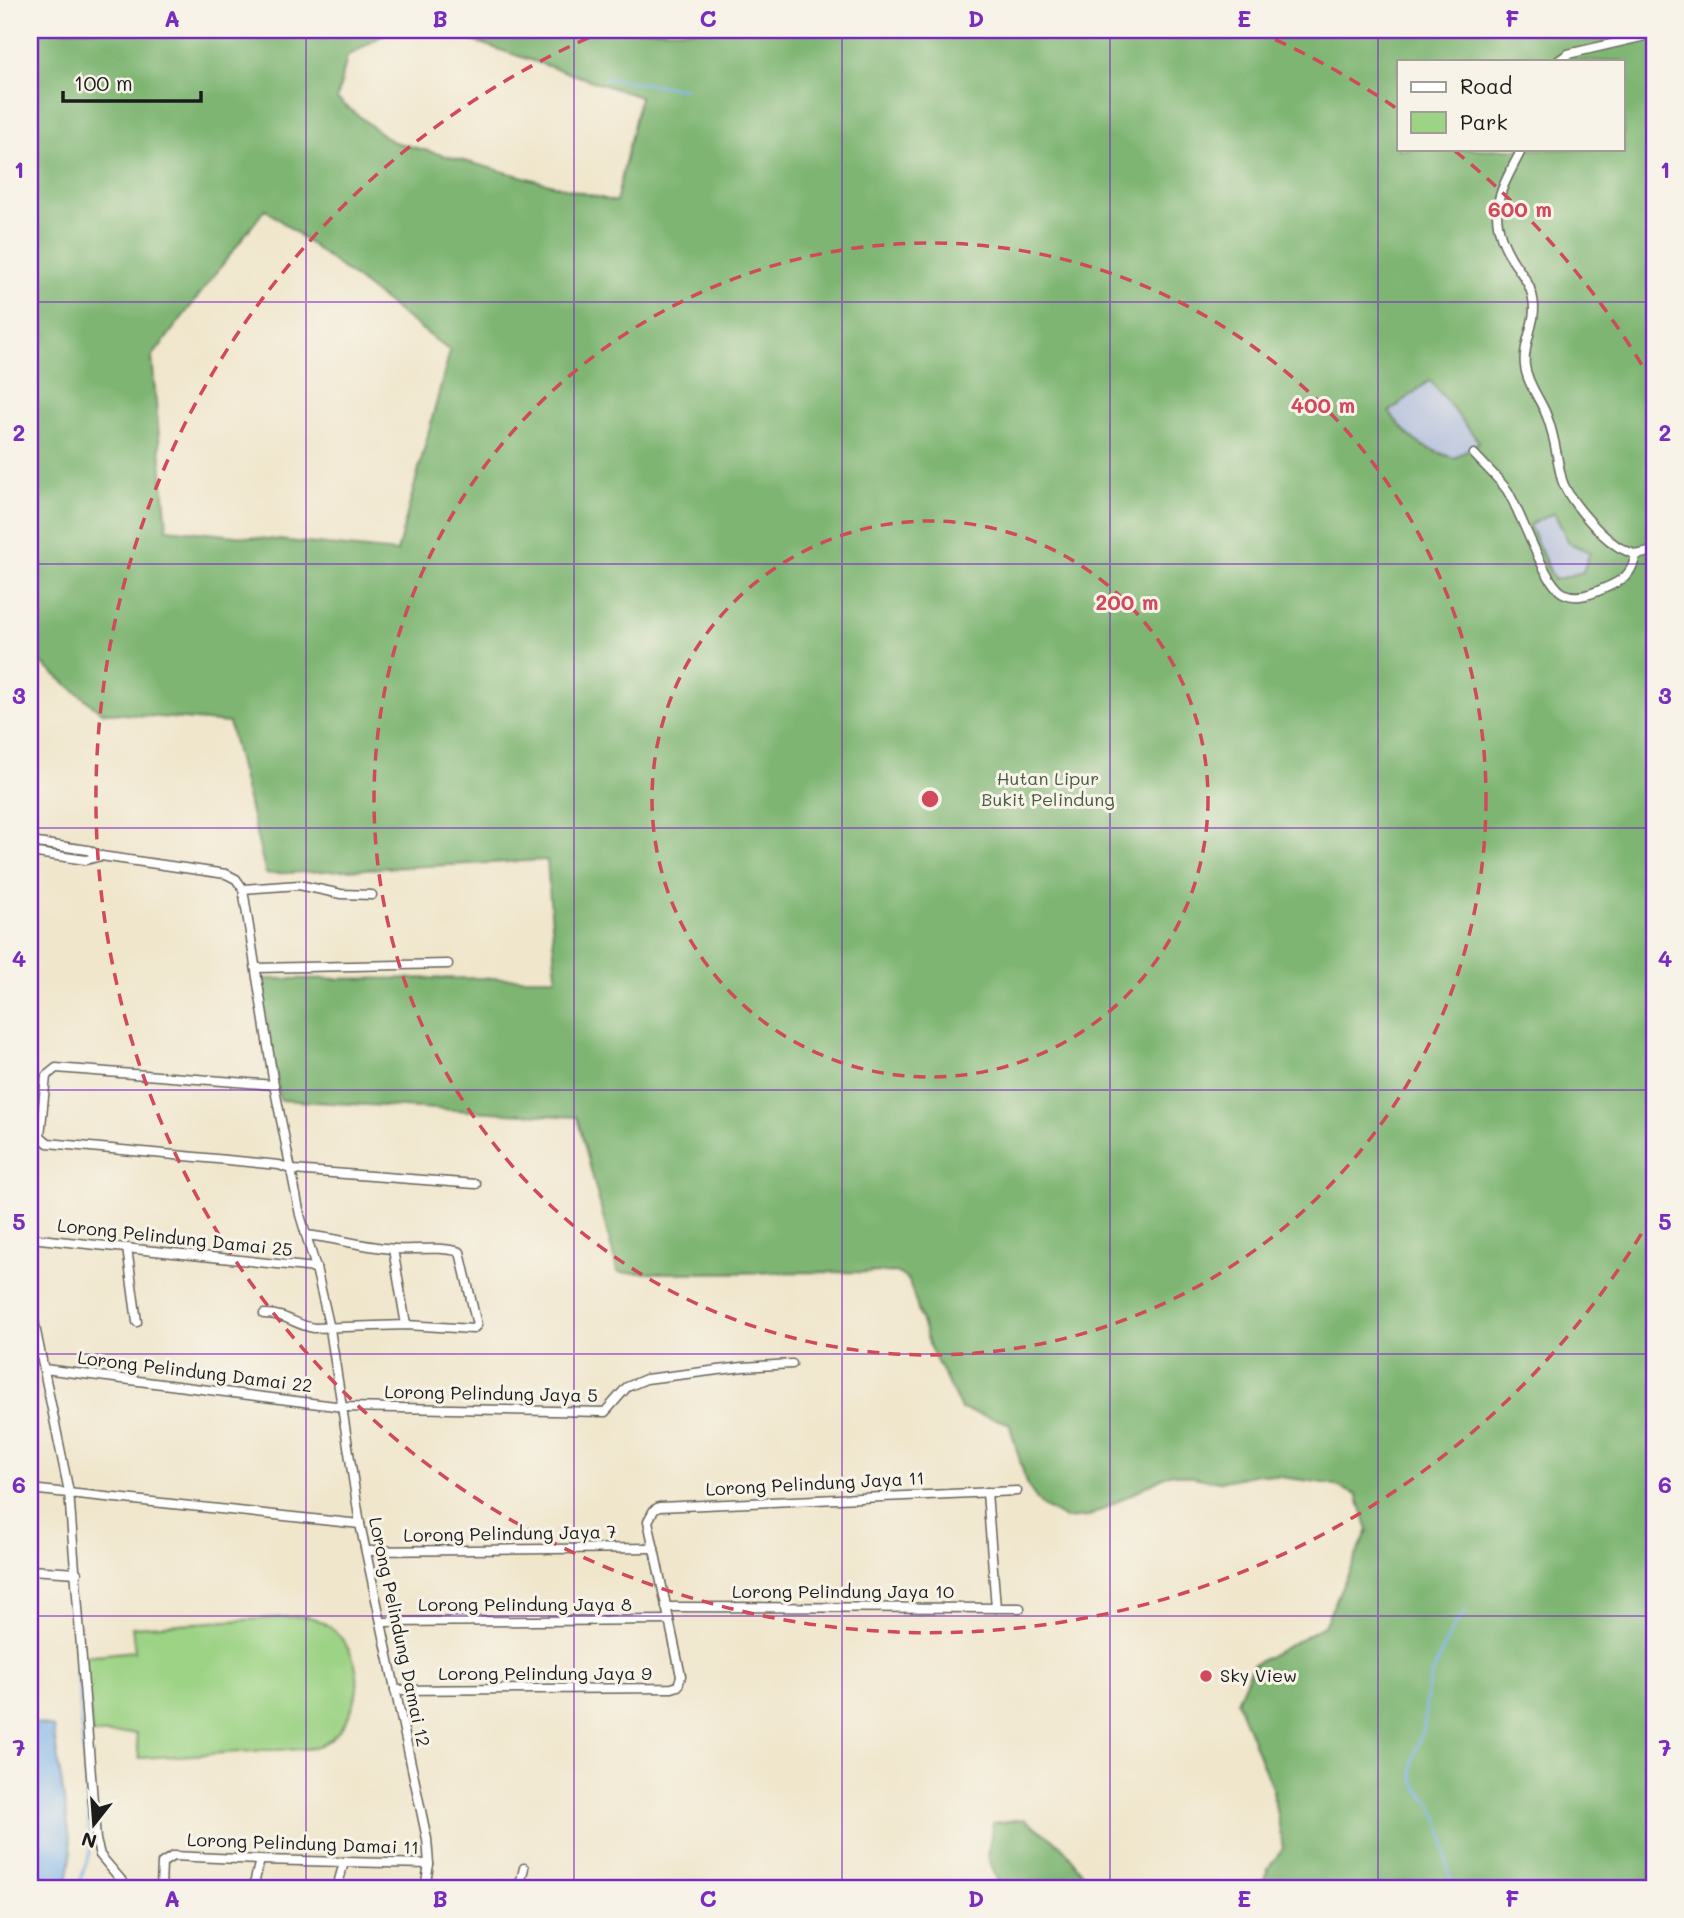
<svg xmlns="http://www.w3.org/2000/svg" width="1684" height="1918" font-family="Mali,sans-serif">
	<rect width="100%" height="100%" fill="#f7f3e8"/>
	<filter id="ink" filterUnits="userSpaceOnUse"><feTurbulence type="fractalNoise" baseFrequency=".0143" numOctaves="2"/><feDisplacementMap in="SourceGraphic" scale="14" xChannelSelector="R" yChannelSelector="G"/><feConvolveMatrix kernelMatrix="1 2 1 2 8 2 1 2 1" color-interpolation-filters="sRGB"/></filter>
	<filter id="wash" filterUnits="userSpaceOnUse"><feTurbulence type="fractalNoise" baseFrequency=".00686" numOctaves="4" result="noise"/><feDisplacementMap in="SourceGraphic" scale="28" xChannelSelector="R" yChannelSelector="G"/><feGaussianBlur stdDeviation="1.57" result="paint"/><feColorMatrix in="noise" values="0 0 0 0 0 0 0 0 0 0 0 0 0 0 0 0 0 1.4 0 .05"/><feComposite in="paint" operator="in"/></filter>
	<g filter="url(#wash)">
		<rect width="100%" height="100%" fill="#f0e6cc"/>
		<!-- industrial -->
		<g fill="#bac4de">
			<path d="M1431 380 1479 443 1455 458 1425 449 1407 434 1389 412Z"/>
			<path d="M1553 513 1569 543 1590 552 1583 572 1555 580 1529 524Z"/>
		</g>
		<!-- green -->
		<path fill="#9dd385" stroke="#5c7850" stroke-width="2" d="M306 1616C331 1622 345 1638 354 1661 365 1691 348 1735 316 1747 303 1751 282 1749 268 1750 225 1753 182 1756 139 1758L136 1733 92 1734 84 1656 135 1651 132 1627Z"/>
		<!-- forest -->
		<g fill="#7eb572" stroke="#4d6847" stroke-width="2" fill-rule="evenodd">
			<path d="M30 30H391L347 57 337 99 391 141 616 202 640 97 441 30H1654V1888H1260L1268 1869 1283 1848 1272 1788 1237 1701 1253 1665 1324 1626 1368 1530 1357 1495 1332 1484 1258 1474 1219 1482 1171 1473 1088 1517 1065 1519 1041 1505 1027 1485 1009 1423 961 1409 931 1350 909 1281 897 1272 618 1273 577 1117 280 1100 260 979 556 978 547 860 266 874 229 723 101 712 30 654ZM1399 61H1623V149H1399ZM265 209 450 351 397 552 167 529 152 357ZM1430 380 1479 442 1455 458C1418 447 1413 442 1389 412ZM1554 513 1569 543 1590 552 1583 572 1554 580 1529 525Z"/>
			<path d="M1024 1819 1062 1846 1094 1888H1000L988 1856 993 1823Z"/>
		</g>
		<!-- water -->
		<path fill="#7bb1e9" stroke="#4c6682" stroke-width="2" d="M30 1722 53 1727 72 1851 66 1888H30Z"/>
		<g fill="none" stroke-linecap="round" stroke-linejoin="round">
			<!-- stream -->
			<g stroke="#7bb1e9" stroke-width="2.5">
				<path d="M604 78 685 89"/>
				<path d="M71 1579 90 1851 78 1888"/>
				<path d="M1453 1888 1452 1880 1449 1874C1445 1853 1445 1829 1435 1811 1429 1798 1414 1789 1412 1774 1410 1757 1420 1743 1424 1727 1426 1715 1425 1701 1428 1689 1434 1666 1450 1629 1466 1611"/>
			</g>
		</g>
	</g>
	<g filter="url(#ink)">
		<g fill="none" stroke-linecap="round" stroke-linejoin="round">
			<defs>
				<g id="street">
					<path d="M1558 61 1568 54 1654 34"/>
					<path d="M1522 149C1499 193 1484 214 1513 261 1521 273 1531 285 1533 299 1538 321 1522 343 1525 366 1527 383 1540 399 1546 414 1555 435 1556 455 1561 476 1565 497 1599 534 1617 546 1623 550 1630 552 1636 555"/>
					<path d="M1474 454C1485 466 1497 477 1507 490 1521 512 1544 583 1563 593 1576 600 1592 594 1605 588 1623 580 1631 576 1636 555L1654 551"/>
					<path d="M30 842 88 850 101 856 226 874 236 879 243 889 274 1085 300 1215 316 1268 330 1329 360 1524 427 1839 429 1864 425 1888"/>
					<path d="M30 852 86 860 101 856"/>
					<path d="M243 889 299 885 341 894 372 895"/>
					<path d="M256 968 448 964"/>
					<path d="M274 1085 56 1068 46 1076 40 1136 48 1143 279 1165 293 1170 476 1184"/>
					<path d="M30 1238 316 1268"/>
					<path d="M127 1248 137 1322"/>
					<path d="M393 1249 406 1325"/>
					<path d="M30 1302 69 1492 96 1840 100 1855 128 1888"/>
					<path d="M264 1314C288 1314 294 1325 314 1328L406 1325 473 1329 477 1325 460 1252C441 1246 415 1250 394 1249 364 1247 336 1238 306 1235"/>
					<path d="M44 1369 343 1407 605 1412 627 1387 646 1379 743 1367 792 1364"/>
					<path d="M30 1489 360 1524"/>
					<path d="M987 1492 996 1608"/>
					<path d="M366 1551 654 1548"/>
					<path d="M30 1570 77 1573"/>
					<path d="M666 1607 1020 1608"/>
					<path d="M381 1622 669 1620"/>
					<path d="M395 1690 672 1688 678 1686 681 1676 648 1521 654 1510 659 1507 1017 1491"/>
					<path d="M161 1888 162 1863 173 1856 260 1860 429 1864"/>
					<path d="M253 1888 260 1860"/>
					<path d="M337 1888 344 1862"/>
					<path d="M519 1888 524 1868"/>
				</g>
			</defs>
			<!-- street casing -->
			<use href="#street" stroke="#66635a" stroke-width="11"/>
			<!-- street -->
			<use href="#street" stroke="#fff" stroke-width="8"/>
		</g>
	</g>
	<!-- grid -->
	<path fill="none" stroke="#7b2cbf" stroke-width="2" stroke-opacity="0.55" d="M306 30V1888M574 30V1888M842 30V1888M1110 30V1888M1378 30V1888M30 302H1654M30 564H1654M30 828H1654M30 1090H1654M30 1354H1654M30 1616H1654"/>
	<!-- distance rings -->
	<g fill="none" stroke="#d1495b" stroke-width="3.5" stroke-dasharray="12 9">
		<circle cx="930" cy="799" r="278"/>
		<circle cx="930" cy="799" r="556"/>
		<path d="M1652 1216A834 834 0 1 1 604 31M1256 31A834 834 0 0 1 1396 108M1455 151A834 834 0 0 1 1652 382"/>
	</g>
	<!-- markers -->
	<circle fill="#d1495b" stroke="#f7f3e8" stroke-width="2.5" cx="1206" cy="1676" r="7"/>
	<g text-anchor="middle" stroke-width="6" stroke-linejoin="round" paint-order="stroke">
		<!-- park labels -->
		<g font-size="18" fill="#495c41" stroke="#f7f3e8">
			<text x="1048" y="785">Hutan Lipur<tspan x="1048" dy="21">Bukit Pelindung</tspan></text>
		</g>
		<!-- street labels -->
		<g font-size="18" fill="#1c1c1c" stroke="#f7f3e8">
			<text transform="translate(175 1238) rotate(6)" y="6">Lorong Pelindung Damai 25</text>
			<text transform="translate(195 1372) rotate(7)" y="6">Lorong Pelindung Damai 22</text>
			<text transform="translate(491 1394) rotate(1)" y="6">Lorong Pelindung Jaya 5</text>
			<text transform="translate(815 1484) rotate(-3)" y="6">Lorong Pelindung Jaya 11</text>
			<text transform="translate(510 1534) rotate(-1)" y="6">Lorong Pelindung Jaya 7</text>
			<text x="843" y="1598">Lorong Pelindung Jaya 10</text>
			<text x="525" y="1611">Lorong Pelindung Jaya 8</text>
			<text transform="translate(399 1632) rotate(78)" y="6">Lorong Pelindung Damai 12</text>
			<text x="545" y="1680">Lorong Pelindung Jaya 9</text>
			<text transform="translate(303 1844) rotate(2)" y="6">Lorong Pelindung Damai 11</text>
		</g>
		<!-- poi labels -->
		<g font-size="18" fill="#1c1c1c" stroke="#f7f3e8" text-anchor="start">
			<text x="1220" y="1682">Sky View</text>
		</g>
	</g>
	<circle cx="930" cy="799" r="10" fill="#d1495b" stroke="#f7f3e8" stroke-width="3.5"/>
	<g font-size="21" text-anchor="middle" font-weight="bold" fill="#d1495b" stroke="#f7f3e8" stroke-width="6" stroke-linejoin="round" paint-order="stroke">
		<text x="1520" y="217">600 m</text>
		<text x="1323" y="413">400 m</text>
		<text x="1127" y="610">200 m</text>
	</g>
	<!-- margin -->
	<rect width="1684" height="1918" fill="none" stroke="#f7f3e8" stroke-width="77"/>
	<!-- legend -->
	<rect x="1397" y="60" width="228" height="91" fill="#f7f3e8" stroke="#9f9d96" stroke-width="2"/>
	<rect x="1411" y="82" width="35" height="10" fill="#ffffff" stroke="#9f9d96" stroke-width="2"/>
	<text x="1460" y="94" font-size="21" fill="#1c1c1c">Road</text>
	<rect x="1411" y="112" width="35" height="21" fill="#9dd385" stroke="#9f9d96" stroke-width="2"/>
	<text x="1460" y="130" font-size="21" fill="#1c1c1c">Park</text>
	<!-- north arrow -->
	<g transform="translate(94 1824) rotate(197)" stroke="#f7f3e8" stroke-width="5" paint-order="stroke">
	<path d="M0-5L12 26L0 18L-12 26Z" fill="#1c1c1c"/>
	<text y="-10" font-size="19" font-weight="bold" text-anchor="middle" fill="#1c1c1c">N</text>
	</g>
	<!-- scale -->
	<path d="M63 91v10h138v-10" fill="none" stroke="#1c1c1c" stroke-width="3.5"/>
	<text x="74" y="91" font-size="21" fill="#1c1c1c" stroke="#f7f3e8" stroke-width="5" paint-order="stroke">100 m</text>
	<rect x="38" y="38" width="1608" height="1842" fill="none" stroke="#7b2cbf" stroke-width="2.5"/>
	<g font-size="23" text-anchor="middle" font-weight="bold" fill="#7b2cbf">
		<text x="172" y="27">A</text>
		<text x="440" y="27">B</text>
		<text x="708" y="27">C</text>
		<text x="976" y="27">D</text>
		<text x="1244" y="27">E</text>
		<text x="1512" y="27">F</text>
		<text x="19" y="178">1</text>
		<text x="1665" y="178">1</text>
		<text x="19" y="441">2</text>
		<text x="1665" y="441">2</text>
		<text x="19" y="704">3</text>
		<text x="1665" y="704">3</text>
		<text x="19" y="967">4</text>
		<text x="1665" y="967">4</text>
		<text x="19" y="1230">5</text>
		<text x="1665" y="1230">5</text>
		<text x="19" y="1493">6</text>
		<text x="1665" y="1493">6</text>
		<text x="19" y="1756">7</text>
		<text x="1665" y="1756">7</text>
		<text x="172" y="1907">A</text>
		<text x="440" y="1907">B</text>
		<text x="708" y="1907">C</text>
		<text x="976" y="1907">D</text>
		<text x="1244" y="1907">E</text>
		<text x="1512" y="1907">F</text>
	</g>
</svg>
